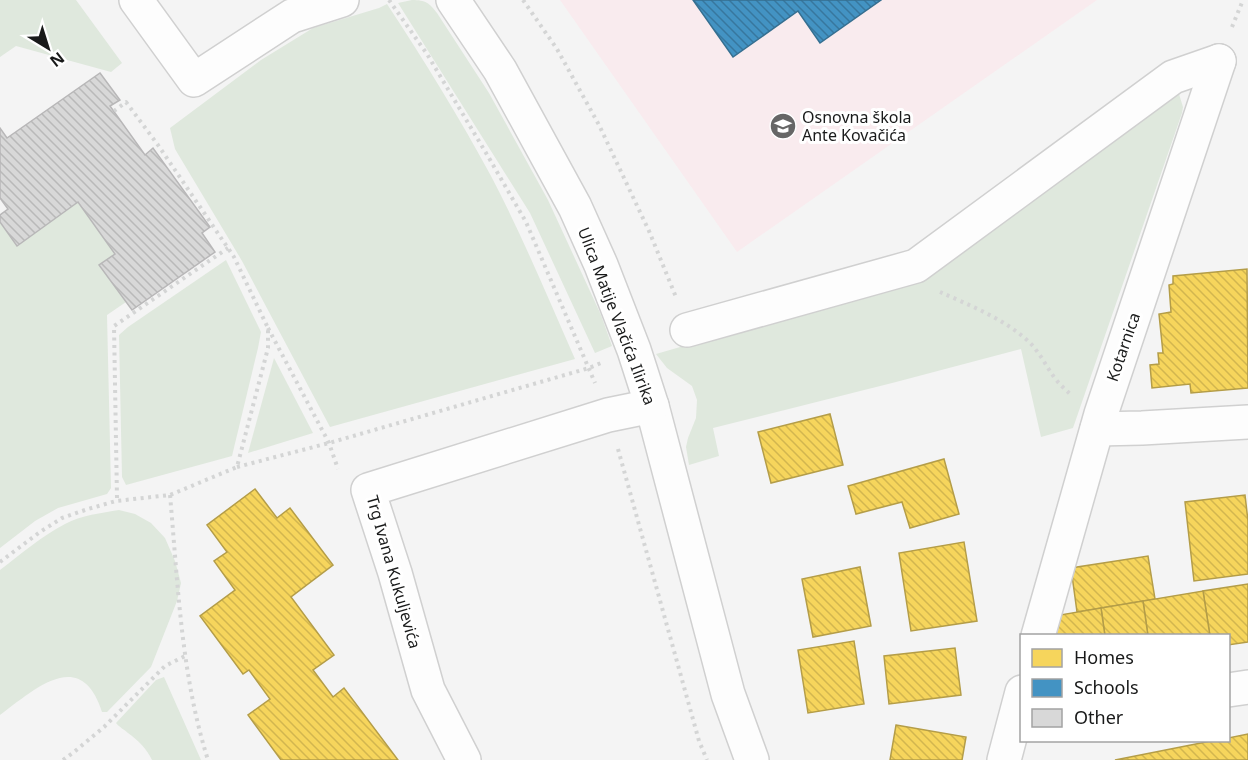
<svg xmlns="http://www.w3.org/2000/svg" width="1248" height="760" font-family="'Noto Sans',sans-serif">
	<defs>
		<pattern id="homes-back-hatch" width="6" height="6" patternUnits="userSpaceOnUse" patternTransform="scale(1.5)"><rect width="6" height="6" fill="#f6d55c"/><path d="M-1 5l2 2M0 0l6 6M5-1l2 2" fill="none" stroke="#d2b64f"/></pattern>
		<pattern id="schools-back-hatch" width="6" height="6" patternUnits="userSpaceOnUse" patternTransform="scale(1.5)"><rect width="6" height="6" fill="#4393c3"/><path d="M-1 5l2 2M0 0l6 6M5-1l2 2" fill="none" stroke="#37779e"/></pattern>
		<pattern id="building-back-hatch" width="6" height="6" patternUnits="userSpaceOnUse" patternTransform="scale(1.5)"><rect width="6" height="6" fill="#d8d8d8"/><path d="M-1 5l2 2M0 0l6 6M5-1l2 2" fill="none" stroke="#b9b9b9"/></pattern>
	</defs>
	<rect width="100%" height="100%" fill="#f4f4f4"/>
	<!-- education -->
	<path fill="#f9ebee" d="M560 0H1097L737 252Z"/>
	<!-- green -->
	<g fill="#dfe8dd">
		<path d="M0 0H76L122 63 111 72 16 46 0 57Z"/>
		<path d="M412 0C426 0 429 3 437 13L489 93 548 200 601 315 612 346 595 353 530 213 398 3Z"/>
		<path d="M387 4C424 60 459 117 491 176 522 235 548 298 575 359L330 427 242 261 175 149 170 128 261 60 313 28 379 8Z"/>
		<path d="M1179 94 1183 107 1182 113 1073 428 1041 437 1021 349 896 382 713 428 719 456 689 465 686 447 688 438 696 418 697 400 692 386 667 368 656 354 891 286 1174 95Z"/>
		<path d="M78 202 115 254 100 265 126 302 107 315 111 488 107 494 58 508 35 521 0 548V222L17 245Z"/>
		<path d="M226 260 261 332 258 348 232 456 126 485 122 477 119 335 128 327Z"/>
		<path d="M274 358 313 433 248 453Z"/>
		<path d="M119 510 135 514 151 523 165 538 175 561 181 583 177 601 151 667 107 712H102C81 646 35 689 0 715V570C21 554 42 536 65 524 81 515 102 513 119 510Z"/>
		<path d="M164 677 201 760H152C147 749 138 740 128 733 124 729 120 728 116 723L156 680Z"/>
	</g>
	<!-- homes -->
	<g fill="url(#homes-back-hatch)" stroke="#b49d48" stroke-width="1.5">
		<path d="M1247 269 1248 388 1191 393 1190 384 1152 388 1150 365 1159 364 1158 353H1163L1159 314 1171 312 1169 285 1173 284V276Z"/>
		<path d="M830 414 843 465 771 483 758 432Z"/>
		<path d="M944 459 959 514 910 528 902 502 856 514 848 486Z"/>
		<path d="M255 489 277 518 290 508 333 565 291 597 334 655 313 670 333 697 344 688 398 760H281L248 715 270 699 249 670 243 674 200 616 235 590 214 561 227 552 207 525Z"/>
		<path d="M1245 495 1248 521V574L1194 581 1185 502Z"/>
		<path d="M964 542 977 621 911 631 899 553Z"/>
		<path d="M1148 556 1155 599 1077 612 1071 568Z"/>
		<path d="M860 567 871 626 813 637 802 579Z"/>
		<path d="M1248 584V642L1228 645V636H1210L1203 591Z"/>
		<path d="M1203 591 1210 636H1148L1143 601Z"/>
		<path d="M1143 601 1148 636H1105L1101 608Z"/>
		<path d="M1101 608 1105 636H1057L1054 616Z"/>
		<path d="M854 641 864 704 808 713 798 650Z"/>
		<path d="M955 648 961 695 889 704 884 656Z"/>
		<path d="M896 725 966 737 962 760H890Z"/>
		<path d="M1248 734V760H1115L1216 740H1228V738Z"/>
	</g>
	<!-- schools -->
	<path fill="url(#schools-back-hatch)" stroke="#366f90" stroke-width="1.5" d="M693 0H881L820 43 798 11 733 57Z"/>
	<!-- building -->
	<path fill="url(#building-back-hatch)" stroke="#b8b7b8" stroke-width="1.5" d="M100 73 120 100 110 106 145 155 153 148 210 227 202 233 215 252 132 310 99 265 115 254 78 202 17 246 0 222V215L8 209 0 198V128L7 138Z"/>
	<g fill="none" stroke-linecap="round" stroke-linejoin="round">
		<defs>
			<g id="minor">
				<path d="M136 0 194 80 292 16 342 0"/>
				<path d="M453 0 500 70 575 207 601 265 634 350 652 406 728 694 752 760"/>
				<path d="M687 330 916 266 1173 77 1219 61"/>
				<path d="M1097 429 1142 428 1248 422"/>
				<path d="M1038 636 1101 414 1219 61"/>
				<path d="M1228 690 1248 687"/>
				<path d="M464 760 428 690 395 573 368 490 608 415 652 406"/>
				<path d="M1004 760 1022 692"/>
			</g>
		</defs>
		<!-- minor casing -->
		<use href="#minor" stroke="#d0d0d0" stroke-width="36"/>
		<!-- path -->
		<g stroke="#d4d5d5" stroke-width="4" stroke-dasharray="3 4.5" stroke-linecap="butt">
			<path d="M389 0 427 54 489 158 526 222 595 383"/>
			<path d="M523 0 557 49 599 125 649 231 676 297"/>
			<path d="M1232 27 1243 0"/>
			<path d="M940 292C969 305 1007 320 1030 343 1040 353 1046 366 1054 377 1059 384 1065 389 1070 394"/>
			<path d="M268 328 329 443 338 469"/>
			<path d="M618 449 699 741 707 760"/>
			<path d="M237 467 329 443 589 368 601 363"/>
			<path d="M170 495C178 584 181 675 208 760"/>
			<path d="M117 498 114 326 228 248"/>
			<path d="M0 562 40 532 62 518 88 509 116 501 170 495 237 467 268 348V328L234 257 158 145 126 102 114 111"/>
			<path d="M63 760 74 752 104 727 165 666 185 656"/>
		</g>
		<!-- minor -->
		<use href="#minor" stroke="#fdfdfd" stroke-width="33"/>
	</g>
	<!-- icons -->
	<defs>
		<symbol id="school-disc" viewBox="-11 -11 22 22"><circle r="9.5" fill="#666" stroke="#fff"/><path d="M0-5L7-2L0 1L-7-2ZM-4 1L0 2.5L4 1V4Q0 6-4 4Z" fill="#fff"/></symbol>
	</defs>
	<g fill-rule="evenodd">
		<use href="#school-disc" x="768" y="111" width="30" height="30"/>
	</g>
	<g text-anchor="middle" stroke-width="6" stroke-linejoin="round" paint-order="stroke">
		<!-- poi labels -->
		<g font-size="16" fill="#191a1a" stroke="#fff" text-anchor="start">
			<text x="802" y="123">Osnovna škola<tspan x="802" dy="18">Ante Kovačića</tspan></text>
		</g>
		<!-- street labels -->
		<g font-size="16" fill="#191a1a" stroke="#fff">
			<text transform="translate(617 316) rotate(69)" y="6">Ulica Matije Vlačića Ilirika</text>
			<text transform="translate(1123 347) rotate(-71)" y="6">Kotarnica</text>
			<text transform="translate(394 572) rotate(74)" y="6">Trg Ivana Kukuljevića</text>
		</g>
	</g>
	<!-- legend -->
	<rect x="1020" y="634" width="210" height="108" fill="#ffffff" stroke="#a3a3a3" stroke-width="1.5"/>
	<rect x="1032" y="649" width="30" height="18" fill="#f6d55c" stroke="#a3a3a3" stroke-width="1.5"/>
	<text x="1074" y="664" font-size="18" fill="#191a1a">Homes</text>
	<rect x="1032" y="679" width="30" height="18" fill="#4393c3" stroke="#a3a3a3" stroke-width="1.5"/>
	<text x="1074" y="694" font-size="18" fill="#191a1a">Schools</text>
	<rect x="1032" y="709" width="30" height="18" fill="#d8d8d8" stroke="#a3a3a3" stroke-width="1.5"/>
	<text x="1074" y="724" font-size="18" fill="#191a1a">Other</text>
	<!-- north arrow -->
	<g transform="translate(48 48) rotate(142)" stroke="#ffffff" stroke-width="4.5" paint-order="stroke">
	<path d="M0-4.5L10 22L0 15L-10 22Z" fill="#191a1a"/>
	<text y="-9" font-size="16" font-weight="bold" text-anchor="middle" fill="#191a1a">N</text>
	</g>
</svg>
